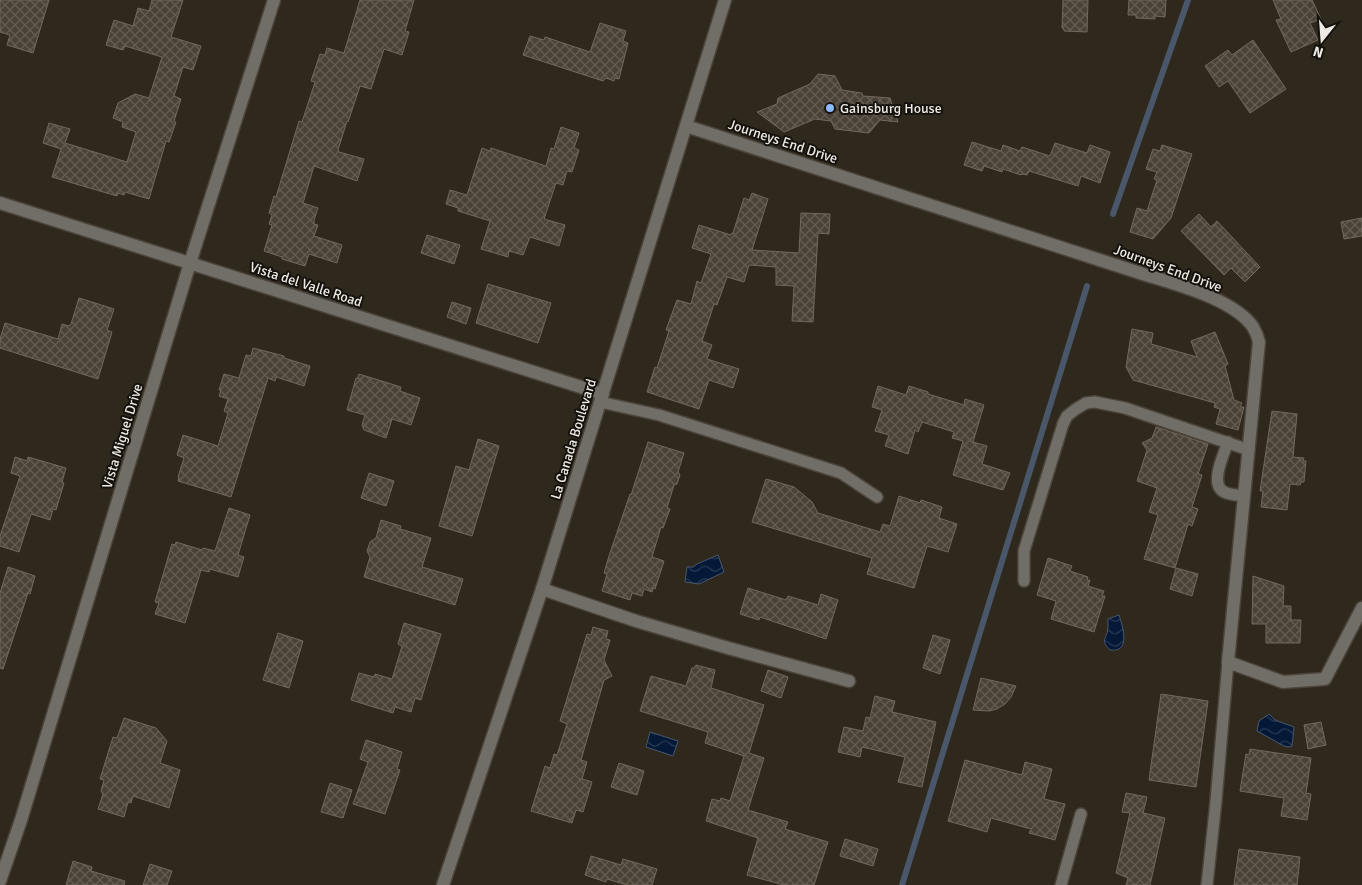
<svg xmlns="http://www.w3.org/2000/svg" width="1362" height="885" font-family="Signika,sans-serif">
	<defs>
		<pattern id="water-waves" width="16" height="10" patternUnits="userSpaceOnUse" patternTransform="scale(1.25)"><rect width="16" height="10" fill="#041838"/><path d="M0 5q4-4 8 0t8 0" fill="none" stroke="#293a54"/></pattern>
		<pattern id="building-cross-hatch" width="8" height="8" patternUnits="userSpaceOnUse" patternTransform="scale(1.25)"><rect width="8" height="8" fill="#4b4237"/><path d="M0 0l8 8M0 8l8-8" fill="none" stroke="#655d54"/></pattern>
	</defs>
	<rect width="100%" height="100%" fill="#2f281d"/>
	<!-- water -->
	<g fill="url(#water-waves)" stroke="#4a576b">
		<path d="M718 555 724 572 699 584 685 582 687 567H693L697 564Z"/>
		<path d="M1119 615C1123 627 1131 653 1110 650 1099 639 1108 639 1108 627 1108 624 1108 622 1108 619Z"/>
		<path d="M1269 714 1275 720 1294 727 1292 746 1289 747 1284 746 1257 731 1259 721Z"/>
		<path d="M650 732 678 741 673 756 646 747Z"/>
	</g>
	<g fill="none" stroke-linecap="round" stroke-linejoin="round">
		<!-- stream -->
		<g stroke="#4a576b" stroke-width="6">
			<path d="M1113 214 1188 0"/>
			<path d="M902 885 1087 286"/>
		</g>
	</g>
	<!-- building -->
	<g fill="url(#building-cross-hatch)" stroke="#72695d">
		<path d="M0 0H49L33 53 7 45 10 35 0 32Z"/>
		<path d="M152 0H183L171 37 201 46 193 70 183 67 174 96 181 99 174 121 176 122 169 142 166 141 149 199 125 192 124 195 118 193 117 196 52 177 61 149 43 143 49 123 70 129 65 143 127 162 136 132 122 127 123 122 113 118 118 103 135 94 149 98 162 57 125 46 123 50 106 45 114 20 133 26 138 8 149 11Z"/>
		<path d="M360 0H414L405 31 409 32 402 55 384 49 371 89 360 86 348 122 347 121 338 150 339 152 364 159 357 181 314 166 303 203 318 208 314 220V224L318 225 314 236 342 245 337 263 309 254 305 266 282 259V257L264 251 272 225 269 224 272 215 269 213 274 196 276 197 299 121 302 122 315 82 311 81 320 54 325 55 327 48 344 53Z"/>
		<path d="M1063 0H1088L1087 32 1064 31V29L1062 28Z"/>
		<path d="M1129 0H1166L1165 17 1155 16V19L1136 18V15H1128Z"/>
		<path d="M1273 0H1312L1321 19 1310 23 1318 40 1291 52 1276 20 1281 19Z"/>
		<path d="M600 23 626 31 623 41 628 43 619 79 615 78 614 81 606 78 603 81 523 55 530 36 544 40 545 37 590 52Z"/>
		<path d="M1253 40 1286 89 1250 113 1228 81 1219 87 1205 66 1228 50 1232 55Z"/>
		<path d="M818 74 835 76 842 90 862 93 863 96 890 98 898 122 880 120 869 133 835 129 831 121 815 119 784 132 757 112 777 104 778 98 810 84Z"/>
		<path d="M561 127 579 133 574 148 579 150 572 172 567 171 563 185 556 183 544 219 565 225 559 246 530 237 523 255 509 251 508 257 481 249 490 221 458 211V208L446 204 450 190 467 195 482 148 490 151 491 148 546 166 551 148 554 149Z"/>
		<path d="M972 142 1001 151 1003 145 1020 151 1022 147 1050 156 1055 143 1087 153 1090 145 1110 152 1100 183 1081 176 1078 186 1029 171 1027 175 1022 174 1021 175 1003 169 1002 172 984 166 982 171 964 165Z"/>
		<path d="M1162 145 1192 154 1171 218 1153 239 1130 232 1137 208 1147 211 1157 180 1154 179 1157 172 1146 169 1153 149 1160 151Z"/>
		<path d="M752 193 768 199 752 250 799 253 801 213 830 214 829 234 818 233 813 322 792 321 794 286 776 285V267L749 265 744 282 727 277 717 305 714 304 702 341 712 345 707 359 739 369 733 388 709 380 699 409 647 392 655 367 657 368 669 331 666 330 677 300 691 304 697 281 701 283 711 254 692 248 699 225 731 235 732 233H733L744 198 749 200Z"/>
		<path d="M1199 214 1211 227 1217 221 1260 267 1245 282 1231 268 1224 275 1181 231Z"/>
		<path d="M1362 218V236L1344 239 1341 222Z"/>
		<path d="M427 235 460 245 454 264 421 253Z"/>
		<path d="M488 284 551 303 538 343 476 323Z"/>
		<path d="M79 298 114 309 107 330 112 332 98 379 0 348V339L5 323 58 339 62 324 69 326 71 324Z"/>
		<path d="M452 302 471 308 466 324 447 317Z"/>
		<path d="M1132 329 1153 333 1151 344 1197 357 1191 341 1215 332 1228 364 1225 366 1234 400 1242 403 1240 407H1244L1238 430 1216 424 1220 409 1214 407 1215 403 1133 380 1126 367Z"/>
		<path d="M253 348 284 356V358L310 366 304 386 276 377 275 381 268 378 231 497 178 481 179 477H178L184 458 177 455 183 435 218 446 228 413 224 411 228 399 219 396 221 390H219L224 374 239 378 246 355 251 356Z"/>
		<path d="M359 374 401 387 400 391 420 398 411 425 392 419 386 438 364 430 362 425 365 415 347 410 356 378 357 379Z"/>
		<path d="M878 386 906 395 909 386 928 392V394L964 405 965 399 984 405 973 442 987 446 982 464 1010 473 1003 490 953 475 963 441 952 438 954 432 922 422 918 432 915 430 908 454 885 446 889 435 875 431 882 410 872 407Z"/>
		<path d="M1272 411 1297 414 1293 457 1304 458 1303 461H1306L1304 482H1301L1300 485 1290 484 1287 510 1261 507 1263 491H1260Z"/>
		<path d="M1156 427 1208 444 1198 474 1202 475 1192 507 1198 509 1192 526 1188 524 1175 568 1144 559 1158 515 1149 512 1157 488 1137 481 1147 450 1142 443 1152 438Z"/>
		<path d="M478 439 499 446 472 536 439 526 456 466 469 470Z"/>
		<path d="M648 442 684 453 678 472 680 475 677 484 674 485 667 508 670 509 663 528 661 527 652 557 664 561 655 589 653 588 652 592 644 589 642 596 632 593 630 600 602 591 607 574 604 573 609 556 630 494 631 495Z"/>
		<path d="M15 457 27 461 28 457 66 468 62 482 64 483 56 510 53 509 50 520 31 514 19 552 0 546V536L20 476 11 473Z"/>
		<path d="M369 473 394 481 386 506 361 498Z"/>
		<path d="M766 479 794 487 812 502 818 513 880 532 883 524 890 526 899 496 920 503 921 500 942 507 939 518 957 524 948 552 927 546 914 588 867 574 872 558 752 522Z"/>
		<path d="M229 508 250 515 238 555 244 557 238 577 210 569 209 572 201 570 185 623 155 614 159 603 155 602 172 544 175 545 176 542 202 550 203 548 215 551Z"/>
		<path d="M381 520 401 526 400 529 431 538 422 567 463 579 455 605 364 577 370 557 367 551 370 542 376 538Z"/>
		<path d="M1048 558 1072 566 1070 571 1088 577 1087 580H1090L1088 586 1104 591 1102 596H1105L1094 632 1051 619 1056 601 1037 595Z"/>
		<path d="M8 567 35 576 30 594 28 593 3 669 0 668V593Z"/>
		<path d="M1176 568 1198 574 1192 596 1170 589Z"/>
		<path d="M1253 576 1284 586 1283 606H1291V620H1301L1300 643H1266V624H1252Z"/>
		<path d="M748 588 786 600 788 596 818 605 821 594 838 600 826 639 760 617 759 620 740 614Z"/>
		<path d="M404 623 441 634 421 700 415 698 411 712 395 707 393 713 351 700 359 673 374 677 375 674 392 679 402 646 398 644Z"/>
		<path d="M593 627 608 631 606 639 610 640 604 660 612 676 604 680 581 760 587 762 582 779 592 782 583 812 576 810 572 823 531 811 545 766 550 768 554 754 557 755 567 724 560 721 587 634 591 635Z"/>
		<path d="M278 633 303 641 289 688 263 680Z"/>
		<path d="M933 635 950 640 940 674 923 668Z"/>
		<path d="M696 665 715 670 711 688 764 705 749 753 764 758 748 810 788 822 785 829 828 842 814 885H784L747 875 758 838 706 821 712 799 720 801 721 798 730 801 744 756 705 743 708 732 640 711 651 676 686 686 692 668H694Z"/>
		<path d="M768 670 788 677 781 698 761 691Z"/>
		<path d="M981 678 1016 686 1011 697 1005 704 997 709 989 711 973 710Z"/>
		<path d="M1161 694 1208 701 1196 787 1149 780Z"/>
		<path d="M875 696 895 701 892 712 936 722 922 787 898 782 905 757 862 747 860 757 838 752 844 727 863 731 866 717 870 718Z"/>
		<path d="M124 718 156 728 167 741 160 763 180 770 169 808 133 796 131 803 128 802 124 817 98 809 103 794 101 791 104 780 100 779 113 737 117 738Z"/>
		<path d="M1321 722 1326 745 1308 749 1304 725Z"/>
		<path d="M366 740 402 752 397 769 400 770 385 814 353 804 368 762 360 759Z"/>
		<path d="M1250 749 1311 758 1306 793 1311 794 1307 820 1281 816 1284 798 1240 791 1246 754 1249 755Z"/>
		<path d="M965 760 1022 775 1025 762 1052 769 1044 799 1065 804 1055 840 1029 833 1031 829 991 818 987 832 948 821Z"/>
		<path d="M619 763 644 771 637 795 611 787Z"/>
		<path d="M330 783 352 790 343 818 321 812Z"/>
		<path d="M1126 793 1147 797 1143 813 1165 818 1150 885H1126L1128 878 1116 873 1130 813 1122 812Z"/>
		<path d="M845 839 878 849 873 866 840 856Z"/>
		<path d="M1239 849 1300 857 1297 885H1234Z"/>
		<path d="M591 856 621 865 623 859 657 869 652 885H627L607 879 606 882 585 875Z"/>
		<path d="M73 861 92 867 91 871 125 881 124 885H66Z"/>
		<path d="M150 864 172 871 167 885H143Z"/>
	</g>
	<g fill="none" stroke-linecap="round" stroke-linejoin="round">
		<defs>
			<g id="service">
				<path d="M600 402 659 415 841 473 877 497"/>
				<path d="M1228 442C1224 454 1209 484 1224 492 1230 495 1238 495 1244 496"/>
				<path d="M1024 581V551L1063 424 1067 416 1076 409 1086 403 1095 402 1125 408 1249 450"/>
				<path d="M1061 885 1081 814"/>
				<path d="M1207 885 1216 801 1228 662"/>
			</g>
			<g id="minor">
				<path d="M686 126 1143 274C1175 284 1234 299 1253 327 1256 332 1258 337 1259 342L1228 662 1283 682 1325 679 1362 608"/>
				<path d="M0 203 603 394"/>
				<path d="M542 589 636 621 728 648 849 681"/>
				<path d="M0 881 21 820 190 263 274 0"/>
			</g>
			<path id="tertiary" d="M443 885 542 589 725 0"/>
		</defs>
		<!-- service casing -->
		<use href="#service" stroke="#4a4339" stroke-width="14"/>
		<!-- minor casing -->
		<use href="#minor" stroke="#4a4339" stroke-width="15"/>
		<!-- tertiary casing -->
		<use href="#tertiary" stroke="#4a4339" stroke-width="15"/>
		<!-- service -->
		<use href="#service" stroke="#716d67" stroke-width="11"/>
		<!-- minor -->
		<use href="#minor" stroke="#716d67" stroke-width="12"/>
		<!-- tertiary -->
		<use href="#tertiary" stroke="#716d67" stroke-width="12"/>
	</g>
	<!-- markers -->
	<circle fill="#8db9fc" stroke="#15110c" stroke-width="2" cx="830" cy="108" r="5"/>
	<g text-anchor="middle" stroke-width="4" stroke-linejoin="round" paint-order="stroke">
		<!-- poi labels -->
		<g font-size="14" fill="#eee9e2" stroke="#15110c" text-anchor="start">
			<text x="840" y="113">Gainsburg House</text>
		</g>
		<!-- street labels -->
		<g font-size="14" fill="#eee9e2" stroke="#15110c">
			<text transform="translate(783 141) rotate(18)" y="5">Journeys End Drive</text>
			<text transform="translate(1168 268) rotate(20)" y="5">Journeys End Drive</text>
			<text transform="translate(306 284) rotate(18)" y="5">Vista del Valle Road</text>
			<text transform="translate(122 436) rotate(-73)" y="5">Vista Miguel Drive</text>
			<text transform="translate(573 439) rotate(-73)" y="5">La Canada Boulevard</text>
		</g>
	</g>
	<!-- north arrow -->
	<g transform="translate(1322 40) rotate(197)" stroke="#15110c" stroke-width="4" paint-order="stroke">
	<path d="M0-4L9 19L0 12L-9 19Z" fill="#eee9e2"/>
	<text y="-8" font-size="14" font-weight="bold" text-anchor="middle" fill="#eee9e2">N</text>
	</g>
</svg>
